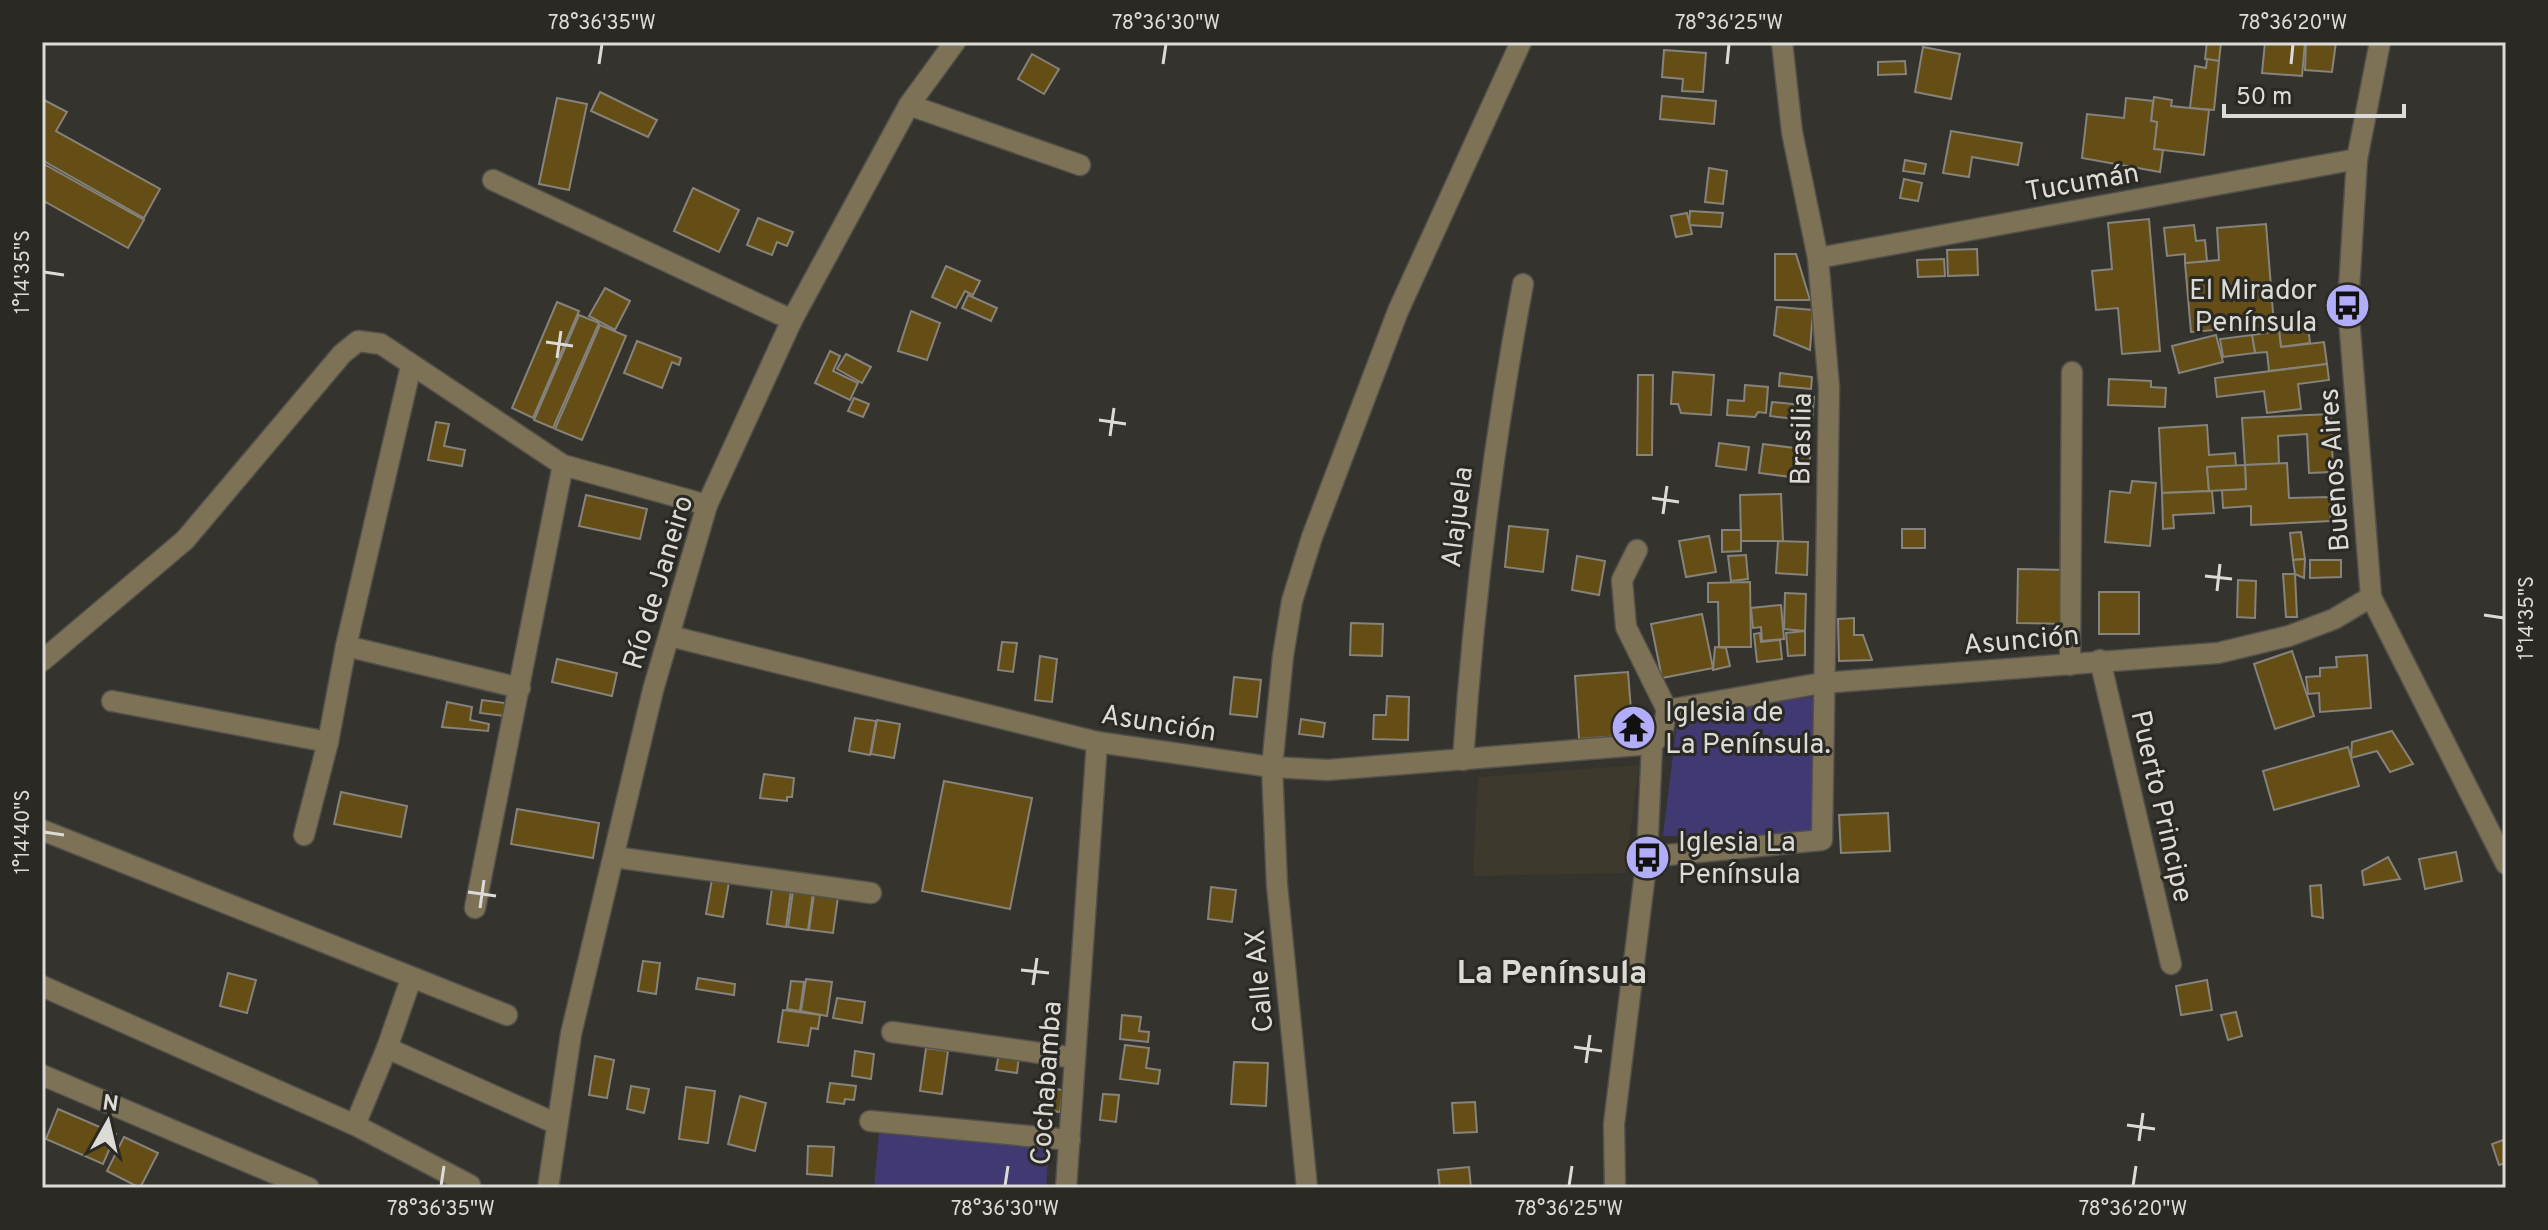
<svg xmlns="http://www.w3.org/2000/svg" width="2548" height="1230" font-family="Overpass,sans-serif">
	<rect width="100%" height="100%" fill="#35332d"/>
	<!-- built -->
	<path fill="#3e392d" d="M1639 765 1625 873 1473 876 1478 777Z"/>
	<!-- green -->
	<g fill="#403972">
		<path d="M1813 697V834L1663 836 1678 714Z"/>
		<path d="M879 1133 1049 1148 1046 1188H874Z"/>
	</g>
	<!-- building -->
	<g fill="#644e16" stroke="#86837c" stroke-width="2">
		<path d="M2207 42H2221L2219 61 2205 59Z"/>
		<path d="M2265 42H2305L2302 76 2262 73Z"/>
		<path d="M2306 42H2336L2332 72 2305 70Z"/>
		<path d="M1923 47 1960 54 1951 99 1915 92Z"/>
		<path d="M1664 50 1706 53 1703 92 1682 91 1683 79 1662 77Z"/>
		<path d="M1032 54 1059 69 1044 94 1018 79Z"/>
		<path d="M2207 59 2219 61 2214 110 2190 108 2195 66 2206 68Z"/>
		<path d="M1905 61 1906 74 1878 75V62Z"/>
		<path d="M600 92 657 120 648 137 591 111Z"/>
		<path d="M1662 96 1716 101 1714 124 1660 119Z"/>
		<path d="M2154 97 2172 100 2171 106 2209 110 2204 155 2154 149 2157 122 2151 121Z"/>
		<path d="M557 98 587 104 569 190 539 184Z"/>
		<path d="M2126 98 2153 101 2151 121 2157 122 2154 149 2163 150 2160 172 2082 158 2087 114 2124 118Z"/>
		<path d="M42 99 67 112 56 131 160 189 144 218 42 160Z"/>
		<path d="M1951 131 2022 143 2018 165 1972 157 1969 177 1943 173Z"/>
		<path d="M1905 160 1926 164 1924 174 1903 171Z"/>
		<path d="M42 163 144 220 128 248 42 200Z"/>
		<path d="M1709 168 1727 171 1723 204 1705 202Z"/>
		<path d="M1904 179 1922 183 1918 201 1900 198Z"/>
		<path d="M693 188 739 210 719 252 674 231Z"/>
		<path d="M1690 211 1723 213 1721 227 1689 225Z"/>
		<path d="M1687 213 1692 234 1676 237 1671 216Z"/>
		<path d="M758 218 793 232 787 246 777 242 772 255 747 245Z"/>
		<path d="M2149 219 2160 351 2122 354 2118 308 2096 310 2092 271 2112 269 2108 223Z"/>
		<path d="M2266 224 2274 325 2191 332 2185 263 2219 260 2217 228Z"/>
		<path d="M2194 225 2196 241 2205 240 2207 261 2185 263V254L2167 256 2164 228Z"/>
		<path d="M1977 249 1978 275 1948 276 1947 250Z"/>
		<path d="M1775 254H1796L1810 300H1775Z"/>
		<path d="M1944 259 1945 276 1918 277 1917 260Z"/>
		<path d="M946 266 980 281 973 295 965 291 956 308 932 297Z"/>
		<path d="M605 288 630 301 615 330 589 316Z"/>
		<path d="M968 295 997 308 991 321 962 308Z"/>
		<path d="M557 302 579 311 533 418 512 408Z"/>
		<path d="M1777 307 1813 310 1810 350 1774 335Z"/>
		<path d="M911 311 940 323 927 360 898 351Z"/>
		<path d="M579 315 599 323 553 428 534 420Z"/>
		<path d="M600 325 626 336 582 440 555 429Z"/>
		<path d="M2308 327 2310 343 2281 347 2279 331Z"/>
		<path d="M2279 331 2281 347 2324 342 2327 364 2269 371 2267 352 2255 353 2252 335Z"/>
		<path d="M2216 335 2223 362 2179 373 2172 346Z"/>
		<path d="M2252 335 2255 353 2223 357 2220 339Z"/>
		<path d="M637 341 681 358 679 365 672 362 662 388 624 373Z"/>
		<path d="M830 351 840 356 833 371 858 383 850 400 815 383Z"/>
		<path d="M846 354 871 367 862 383 837 369Z"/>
		<path d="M2327 364 2329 380 2298 384 2301 409 2267 413 2264 391 2217 397 2215 378Z"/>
		<path d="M1673 372 1714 375 1711 415 1681 413 1678 404H1671Z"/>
		<path d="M1780 373 1812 377 1811 389 1779 386Z"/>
		<path d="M1638 375H1653L1652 455H1637Z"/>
		<path d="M2109 379 2151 381V387L2166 388 2165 407 2108 405Z"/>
		<path d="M1745 385 1768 387 1766 413 1758 412 1755 417 1727 415 1728 400 1744 401Z"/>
		<path d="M1803 396 1814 397 1812 421 1770 416 1772 402 1802 405Z"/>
		<path d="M854 398 869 404 863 417 848 411Z"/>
		<path d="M2331 414 2333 472 2309 473 2307 434 2278 436 2279 464 2245 465 2242 418Z"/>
		<path d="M436 422 449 424 444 446 465 450 462 466 428 460Z"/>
		<path d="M2207 425 2209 455 2235 453 2236 466 2207 467 2209 491 2162 493 2159 428Z"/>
		<path d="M1719 443 1749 447 1746 470 1716 466Z"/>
		<path d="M1763 444 1811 450 1807 479 1759 473Z"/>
		<path d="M2287 463 2289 498 2330 497 2331 521 2251 525V506L2223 508 2222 490 2246 489 2245 465Z"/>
		<path d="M2245 465 2246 489 2209 491 2207 467Z"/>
		<path d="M2132 481 2156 483 2150 546 2105 542 2110 491 2130 493Z"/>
		<path d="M2212 491 2214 513 2173 515 2174 528 2163 529 2162 493Z"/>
		<path d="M1781 494 1783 541H1741L1740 495Z"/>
		<path d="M586 495 647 509 640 539 579 526Z"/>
		<path d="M1509 526 1548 530 1543 572 1505 567Z"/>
		<rect x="1902" y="529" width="23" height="19"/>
		<path d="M1722 530H1741V551L1722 552Z"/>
		<path d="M2301 532 2305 559 2293 560 2290 533Z"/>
		<path d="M1709 536 1716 572 1686 577 1679 541Z"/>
		<path d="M1778 541 1808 542 1807 575 1776 573Z"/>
		<path d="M1746 555 1748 579 1731 581 1728 556Z"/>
		<path d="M1577 556 1605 561 1599 595 1572 590Z"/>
		<path d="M2305 559 2304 578 2295 574 2293 560Z"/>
		<path d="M2310 560H2341V577L2310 578Z"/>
		<path d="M2018 569 2066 570V624L2017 623Z"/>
		<path d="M2283 574H2295L2297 617H2286Z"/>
		<path d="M2238 580 2256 581 2255 618 2237 617Z"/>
		<path d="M1750 582 1751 647H1719L1718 602H1708V583Z"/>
		<rect x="2099" y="592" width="40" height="42"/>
		<path d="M1785 593 1806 594 1805 631 1784 629Z"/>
		<path d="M1781 605 1784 639 1762 641 1761 627 1753 628 1751 608Z"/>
		<path d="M1702 614 1713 668 1662 678 1651 624Z"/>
		<path d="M1854 618V635H1863L1872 660 1839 661 1838 619Z"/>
		<path d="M1351 623 1383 624 1382 656 1350 655Z"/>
		<path d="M1805 631V655L1788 656 1786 633Z"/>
		<path d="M1760 633 1761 642 1780 640 1782 659 1757 662 1754 634Z"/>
		<path d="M1002 642 1017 643 1013 672 998 670Z"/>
		<path d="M1715 647 1726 648 1730 666 1713 670Z"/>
		<path d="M2292 651 2314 716 2275 729 2254 664Z"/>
		<path d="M2367 655 2371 708 2320 712 2319 693 2308 694 2306 677 2320 676V668L2337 667 2336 657Z"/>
		<path d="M1040 656 1057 659 1052 702 1035 700Z"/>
		<path d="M557 659 617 673 612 696 552 682Z"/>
		<path d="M1628 672 1633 735 1579 739 1575 676Z"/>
		<path d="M1234 677 1261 680 1257 717 1230 714Z"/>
		<path d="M1387 696 1409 697 1408 740 1373 739 1374 715H1386Z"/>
		<path d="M482 700 505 703 504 716 480 713Z"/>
		<path d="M447 702 472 707 470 720 489 724 488 731 442 727Z"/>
		<path d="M855 718 876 721 870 755 849 751Z"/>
		<path d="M1301 719 1325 723 1323 737 1299 734Z"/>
		<path d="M877 720 900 724 894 758 871 754Z"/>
		<path d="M2392 731 2413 764 2390 772 2377 751 2351 758 2352 742Z"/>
		<path d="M2348 747 2359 786 2274 810 2263 771Z"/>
		<path d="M764 774 794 778 792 797H787V801L760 798Z"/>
		<path d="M944 781 1032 798 1010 909 922 891Z"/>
		<path d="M341 792 407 806 401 837 334 824Z"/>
		<path d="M517 809 599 823 593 858 511 844Z"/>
		<path d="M1888 813 1890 851 1841 853 1839 815Z"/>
		<path d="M2456 852 2462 881 2425 889 2419 859Z"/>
		<path d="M2388 857 2400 879 2364 885 2362 871Z"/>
		<path d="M712 879 729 882 723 917 706 914Z"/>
		<path d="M2321 885 2323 918 2312 916 2310 886Z"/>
		<path d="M1211 887 1236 890 1232 922 1208 919Z"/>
		<path d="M772 888 791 891 786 927 767 924Z"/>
		<path d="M793 891 813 893 808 930 788 927Z"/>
		<path d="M814 894 838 897 833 933 809 930Z"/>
		<path d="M643 961 660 963 656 994 638 991Z"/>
		<path d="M228 973 256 980 247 1013 220 1006Z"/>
		<path d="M698 978 735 984 734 995 696 989Z"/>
		<path d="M806 979 832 982 827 1016 801 1011Z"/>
		<path d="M2207 980 2212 1010 2181 1015 2176 986Z"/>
		<path d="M791 981 804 982 800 1011 787 1009Z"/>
		<path d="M837 998 865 1002 862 1023 833 1018Z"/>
		<path d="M783 1010 820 1015 818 1029 811 1028 808 1046 778 1042Z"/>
		<path d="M2236 1012 2242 1036 2228 1040 2221 1015Z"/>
		<path d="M1122 1015 1141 1017 1139 1031 1149 1032 1148 1042 1120 1039Z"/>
		<path d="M1125 1045 1149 1048 1146 1068 1160 1070 1158 1084 1120 1079Z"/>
		<path d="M926 1048 948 1051 942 1094 920 1091Z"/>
		<path d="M855 1051 874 1054 871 1079 852 1076Z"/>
		<path d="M999 1053 1019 1056 1017 1073 996 1070Z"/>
		<path d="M595 1056 614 1060 607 1098 589 1095Z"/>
		<path d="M1234 1062 1268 1063 1266 1106 1231 1104Z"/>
		<path d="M830 1083 856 1086 854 1100 845 1099 844 1104 827 1102Z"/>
		<path d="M631 1086 649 1089 644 1113 627 1109Z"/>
		<path d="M686 1087 715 1091 708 1143 679 1139Z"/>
		<path d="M1042 1087 1063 1090 1060 1112 1039 1109Z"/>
		<path d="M1103 1094 1119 1095 1116 1122 1100 1120Z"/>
		<path d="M740 1096 766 1103 755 1151 728 1144Z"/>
		<path d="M1475 1102 1477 1132 1454 1133 1452 1103Z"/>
		<path d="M58 1109 116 1134 103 1164 46 1139Z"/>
		<path d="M124 1137 158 1153 140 1188 107 1171Z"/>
		<path d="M2506 1139V1163L2499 1165 2492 1144Z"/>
		<path d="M808 1146 834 1147 832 1176 807 1174Z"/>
		<path d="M1469 1167 1471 1188H1440L1438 1170Z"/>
	</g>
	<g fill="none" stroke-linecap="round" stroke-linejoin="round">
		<defs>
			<g id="minor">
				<path d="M2380 42 2357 159 2348 305 2371 597 2506 864"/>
				<path d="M909 105 1080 165"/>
				<path d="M493 180 792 320"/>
				<path d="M1818 258 2357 159"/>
				<path d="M670 636 1097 742 1272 767 1328 770 1652 744"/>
				<path d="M346 646 520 688"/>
				<path d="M2100 660 2171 964"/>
				<path d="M42 661 185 540 342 354 358 341 381 344 563 465 707 505"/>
				<path d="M2070 665 2072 372"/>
				<path d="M112 701 328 742"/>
				<path d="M1667 710 1822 683 2218 653 2289 636 2334 619 2371 597"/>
				<path d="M1463 760C1474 597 1493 444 1523 284"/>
				<path d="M42 830 507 1015"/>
				<path d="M304 835 328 742 346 646 411 366"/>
				<path d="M614 857 871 893"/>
				<path d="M1647 857 1822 840 1829 388 1818 258 1792 132 1782 42"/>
				<path d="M475 908 563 465"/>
				<path d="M42 986 355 1125 470 1185"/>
				<path d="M892 1032 1075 1058"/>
				<path d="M387 1048 411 979"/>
				<path d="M42 1075 309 1188"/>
				<path d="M870 1121 1070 1140"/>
				<path d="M355 1125 387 1048 557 1124"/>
				<path d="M548 1188 571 1034 653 690 707 505 792 320 909 105 955 42"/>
				<path d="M1066 1188 1097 742"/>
				<path d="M1307 1188 1277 885 1272 767 1283 656 1292 601 1312 537 1398 311 1521 42"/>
				<path d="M1615 1188 1614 1124 1647 857 1652 744 1662 734 1667 710 1626 627 1622 580 1637 550"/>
			</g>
		</defs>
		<!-- minor casing -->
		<use href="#minor" stroke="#53514c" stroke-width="23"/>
		<!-- minor -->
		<use href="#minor" stroke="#7e7256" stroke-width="20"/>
	</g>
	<!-- ticks -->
	<path fill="none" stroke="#dcdbd7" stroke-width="3" d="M599 64 602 44M1163 64 1166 44M1727 64 1729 44M2291 64 2293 44M44 272 64 275M546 342 573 346M557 358 561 331M1099 420 1126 424M1110 436 1114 408M1652 498 1679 502M1663 514 1667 486M2205 576 2232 579M2217 591 2220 564M2484 615 2504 618M44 832 64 835M468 892 496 896M480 908 484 880M1021 970 1049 973M1033 985 1037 958M1574 1047 1602 1051M1586 1063 1590 1035M2127 1125 2155 1129M2139 1141 2143 1113M441 1186 444 1166M1005 1186 1008 1166M1569 1186 1572 1166M2133 1186 2136 1166"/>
	<!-- icons -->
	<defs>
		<symbol id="bus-disc" viewBox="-11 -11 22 22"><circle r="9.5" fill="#b2adf9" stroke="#2b2923"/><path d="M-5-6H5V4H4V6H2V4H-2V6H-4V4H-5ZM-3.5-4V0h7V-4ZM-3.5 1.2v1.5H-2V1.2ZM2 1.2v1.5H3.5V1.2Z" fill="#111"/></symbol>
		<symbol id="temple-disc" viewBox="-11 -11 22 22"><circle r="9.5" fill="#b2adf9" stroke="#2b2923"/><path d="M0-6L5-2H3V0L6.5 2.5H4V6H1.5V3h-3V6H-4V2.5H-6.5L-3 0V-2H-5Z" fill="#111"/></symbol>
	</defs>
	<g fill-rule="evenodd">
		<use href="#bus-disc" x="2322" y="280" width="51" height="51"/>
		<use href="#temple-disc" x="1608" y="702" width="51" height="51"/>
		<use href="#bus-disc" x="1622" y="832" width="51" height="51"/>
	</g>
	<g text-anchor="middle" stroke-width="6" stroke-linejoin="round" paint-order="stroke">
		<!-- street labels -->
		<g font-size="28" fill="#dcdbd7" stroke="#2b2923">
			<text transform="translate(2082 181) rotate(-10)" y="10">Tucumán</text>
			<text transform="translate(1800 439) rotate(-89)" y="10">Brasilia</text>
			<text transform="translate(2333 470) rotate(-94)" y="10">Buenos Aires</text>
			<text transform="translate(1456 517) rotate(-83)" y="10">Alajuela</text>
			<text transform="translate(657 582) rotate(-73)" y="10">Río de Janeiro</text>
			<text transform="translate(2021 639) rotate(-5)" y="10">Asunción</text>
			<text transform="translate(1159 722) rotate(9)" y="10">Asunción</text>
			<text transform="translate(2163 806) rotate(77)" y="10">Puerto Principe</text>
			<text transform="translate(1258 981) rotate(-95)" y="10">Calle AX</text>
			<text transform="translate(1045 1083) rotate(-86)" y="10">Cochabamba</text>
		</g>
		<!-- poi labels -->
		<g font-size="28" fill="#dcdbd7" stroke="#2b2923" text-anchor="start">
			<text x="2317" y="299" text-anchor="end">El Mirador<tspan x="2317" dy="32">Península</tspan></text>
			<text x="1665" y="721">Iglesia de<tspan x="1665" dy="32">La Península.</tspan></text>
			<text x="1678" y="851">Iglesia La<tspan x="1678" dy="32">Península</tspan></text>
		</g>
		<!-- quarter labels -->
		<g font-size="32" font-weight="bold" fill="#dcdbd7" stroke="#2b2923">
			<text x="1552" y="983">La Península</text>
		</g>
	</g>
	<!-- border -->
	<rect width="2548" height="1230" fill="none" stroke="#2b2923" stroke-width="88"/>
	<!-- north arrow -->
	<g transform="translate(108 1122) rotate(8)" stroke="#2b2923" stroke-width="6" paint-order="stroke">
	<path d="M0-6L14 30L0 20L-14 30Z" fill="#dcdbd7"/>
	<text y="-12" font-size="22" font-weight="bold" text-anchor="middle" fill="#dcdbd7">N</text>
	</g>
	<!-- scale -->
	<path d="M2224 104v12h180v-12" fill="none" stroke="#dcdbd7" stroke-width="4"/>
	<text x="2236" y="104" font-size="24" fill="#dcdbd7" stroke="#2b2923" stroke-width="6" paint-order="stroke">50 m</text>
	<rect x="44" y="44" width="2460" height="1142" fill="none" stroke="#dcdbd7" stroke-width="3"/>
	<g font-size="20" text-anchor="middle" fill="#dcdbd7">
		<text x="602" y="29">78°36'35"W</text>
		<text x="1166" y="29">78°36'30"W</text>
		<text x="1729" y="29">78°36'25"W</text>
		<text x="2293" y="29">78°36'20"W</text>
		<text transform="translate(22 272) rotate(-90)" y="7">1°14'35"S</text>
		<text transform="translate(2526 618) rotate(-90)" y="7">1°14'35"S</text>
		<text transform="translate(22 832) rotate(-90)" y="7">1°14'40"S</text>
		<text x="441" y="1215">78°36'35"W</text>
		<text x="1005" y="1215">78°36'30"W</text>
		<text x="1569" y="1215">78°36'25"W</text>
		<text x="2133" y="1215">78°36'20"W</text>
	</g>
</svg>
